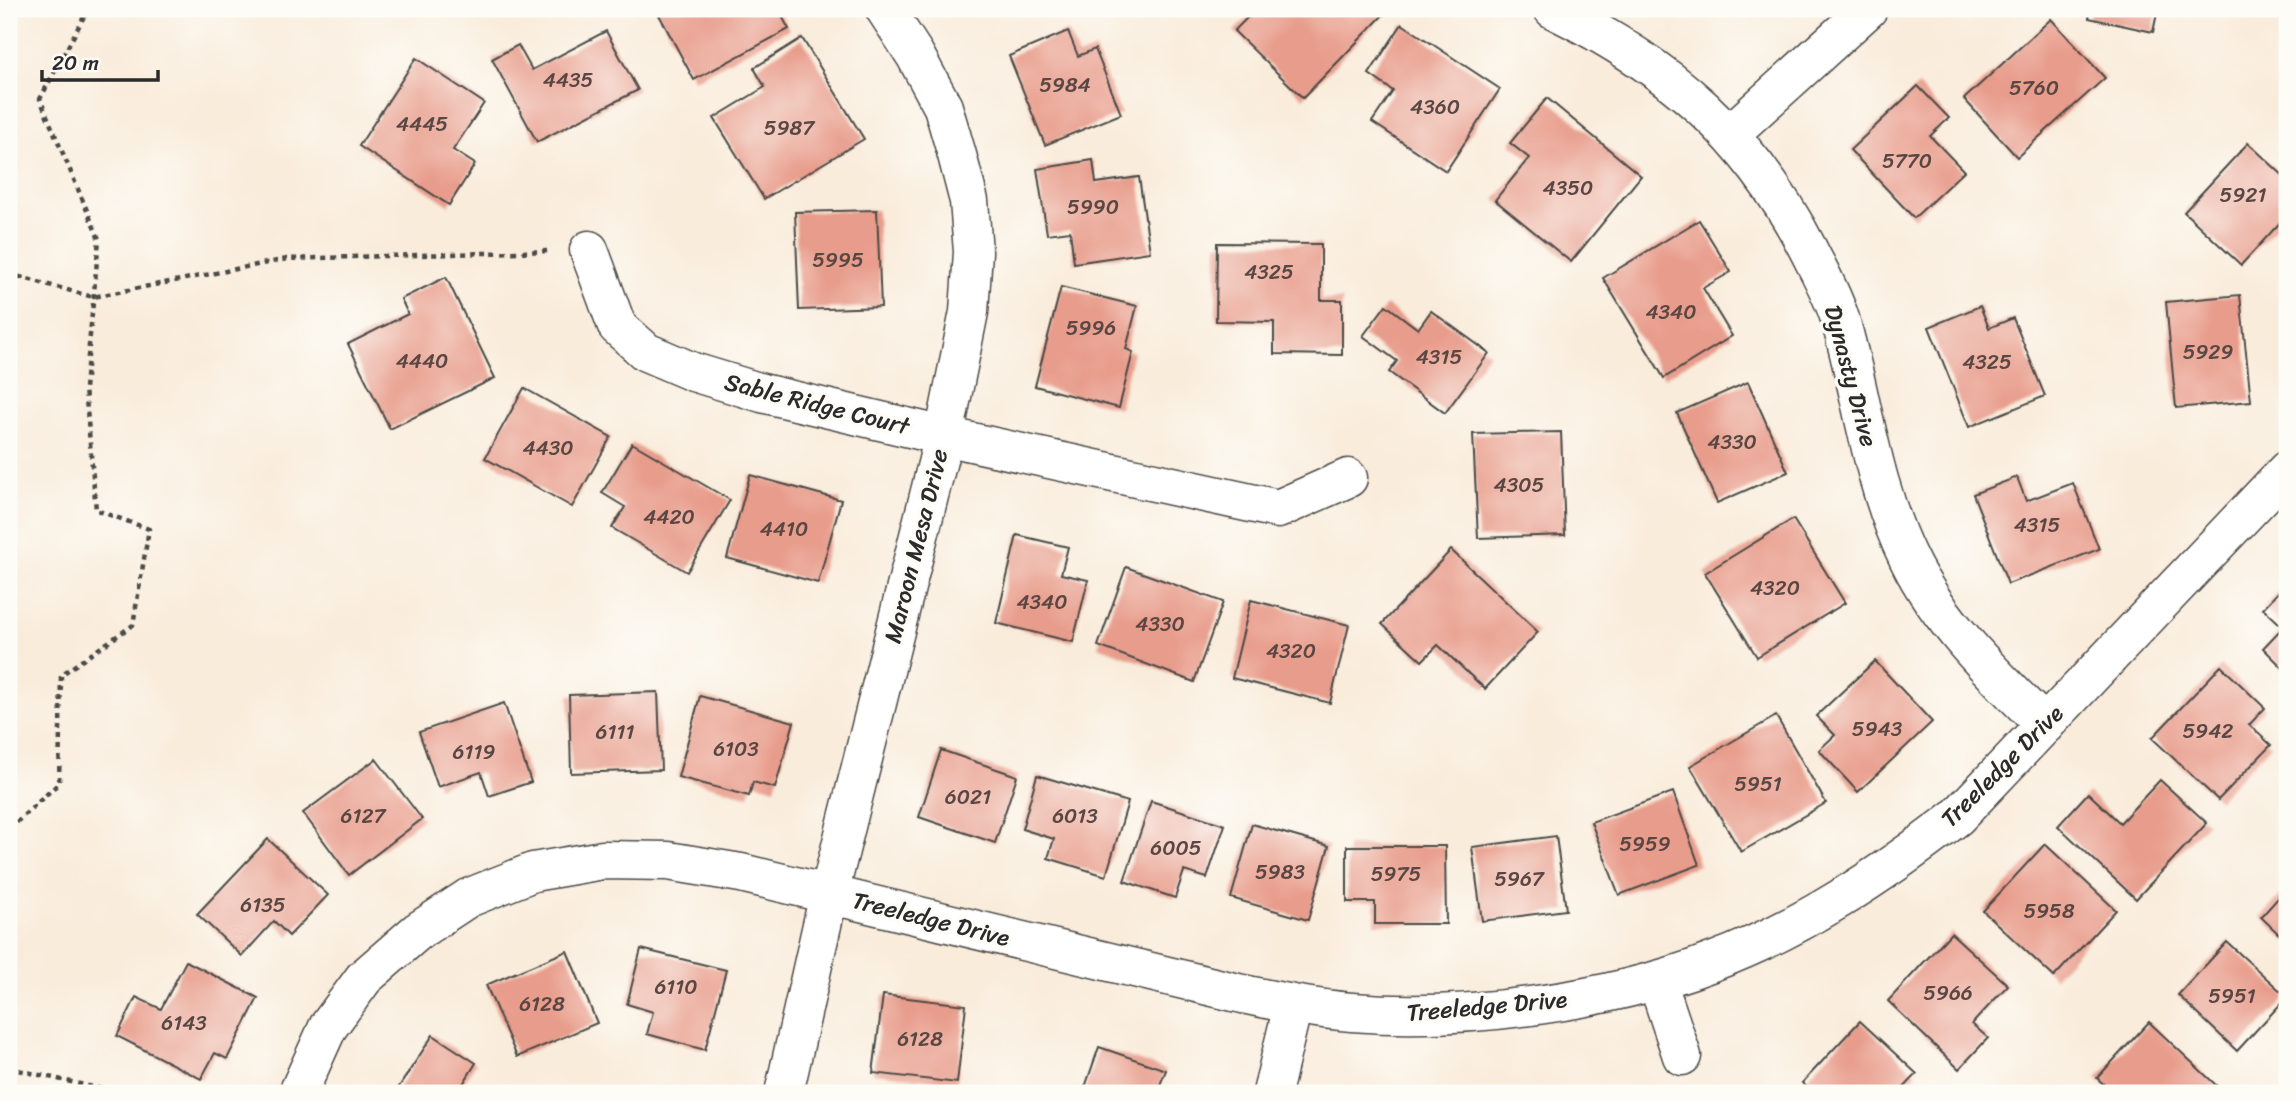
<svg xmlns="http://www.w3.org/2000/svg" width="2296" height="1102" font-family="Sriracha,sans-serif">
	<rect width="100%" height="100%" fill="#fdfcf7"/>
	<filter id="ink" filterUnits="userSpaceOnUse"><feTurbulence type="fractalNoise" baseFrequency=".0143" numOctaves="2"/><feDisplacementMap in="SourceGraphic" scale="14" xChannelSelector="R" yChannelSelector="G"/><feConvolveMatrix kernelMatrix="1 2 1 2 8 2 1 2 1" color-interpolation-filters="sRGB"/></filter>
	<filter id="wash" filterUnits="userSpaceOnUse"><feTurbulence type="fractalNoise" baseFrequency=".00686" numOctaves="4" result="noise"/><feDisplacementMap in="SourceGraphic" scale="28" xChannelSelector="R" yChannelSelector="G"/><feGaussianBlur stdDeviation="1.57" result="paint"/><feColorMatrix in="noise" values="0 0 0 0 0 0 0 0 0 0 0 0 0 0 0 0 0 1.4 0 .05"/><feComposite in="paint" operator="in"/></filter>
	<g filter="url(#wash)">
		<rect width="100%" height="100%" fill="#f9ecdb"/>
		<g id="blocks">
			<!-- building -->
			<g fill="#e89c8b">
				<path d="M656 9H778L789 29 694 80Z"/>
				<path d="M1256 9H1383L1386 12 1303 98 1234 31Z"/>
				<path d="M2091 9H2158L2153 32 2089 18Z"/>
				<path d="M2051 19 2105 78 2017 157 1964 99Z"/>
				<path d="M1402 24 1500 89 1446 171 1372 122 1393 91 1369 74Z"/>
				<path d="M606 31 638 90 537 142 492 59 518 45 532 70Z"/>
				<path d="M1068 31 1078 56 1095 49 1121 114 1045 145 1009 56Z"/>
				<path d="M802 38 864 139 764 199 714 118 765 87 754 68Z"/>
				<path d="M416 58 484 103 453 150 475 164 449 205 359 146Z"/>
				<path d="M1918 86 1949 118 1930 136 1964 171 1914 218 1850 150Z"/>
				<path d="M1547 98 1641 176 1571 262 1495 200 1529 158 1510 143Z"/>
				<path d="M2248 143 2287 179V215L2241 265 2184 212Z"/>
				<path d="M1093 160 1096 183 1139 177 1150 252 1074 263 1070 231 1047 234 1037 169Z"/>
				<path d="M877 210 881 307 799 310 795 212Z"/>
				<path d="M1699 220 1731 272 1703 288 1732 336 1664 378 1603 278Z"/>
				<path d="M1217 243 1321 244V300H1342V355L1274 354V322L1216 321Z"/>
				<path d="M446 277 495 378 390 429 348 344 408 314 401 299Z"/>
				<path d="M1061 287 1137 306 1126 349 1133 352 1119 408 1035 386Z"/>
				<path d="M2240 295 2251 401 2176 408 2166 302Z"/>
				<path d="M1386 305 1418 329 1431 311 1489 353 1445 413 1389 372 1397 361 1363 336Z"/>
				<path d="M1980 306 1989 328 2013 318 2045 396 1969 427 1929 327Z"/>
				<path d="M1748 382 1788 472 1717 503 1677 413Z"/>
				<path d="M524 388 611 437 572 507 485 458Z"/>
				<path d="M1561 432 1565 535 1478 538 1473 434Z"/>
				<path d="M632 443 730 500 687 572 612 528 625 507 602 493Z"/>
				<path d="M750 475 841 500 818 583 727 558Z"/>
				<path d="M2017 477 2026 501 2073 483 2099 549 2008 584 1973 494Z"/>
				<path d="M1793 519 1845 603 1757 657 1705 573Z"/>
				<path d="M1017 535 1068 547 1061 574 1088 580 1073 642 996 623Z"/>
				<path d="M1451 550 1538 632 1485 689 1438 645 1422 661 1382 624Z"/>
				<path d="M1126 567 1223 602 1194 682 1098 646Z"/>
				<path d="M2287 583V672L2263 648 2283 627 2263 608Z"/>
				<path d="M1251 600 1349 625 1330 703 1232 678Z"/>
				<path d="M1875 661 1932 722 1858 792 1819 750 1835 735 1816 716Z"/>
				<path d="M2221 666 2265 708 2249 725 2271 745 2218 800 2152 738Z"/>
				<path d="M658 692 661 770 571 773 569 695Z"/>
				<path d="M700 696 794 722 775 788 753 782 749 796 678 777Z"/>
				<path d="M504 703 531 782 489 796 481 772 438 787 419 732Z"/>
				<path d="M1776 716 1826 803 1741 852 1690 766Z"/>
				<path d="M941 750 1017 776 995 843 919 817Z"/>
				<path d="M376 759 422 819 349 875 303 813Z"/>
				<path d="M1037 775 1128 802 1106 876 1048 858 1054 839 1022 829Z"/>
				<path d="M2160 780 2207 823 2136 899 2058 826 2088 793 2120 823Z"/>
				<path d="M1673 792 1699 865 1619 895 1591 822Z"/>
				<path d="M1151 801 1225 825 1207 878 1184 871 1175 898 1124 881Z"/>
				<path d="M1252 824 1329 846 1308 920 1231 898Z"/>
				<path d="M1556 836 1566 910 1482 921 1472 847Z"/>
				<path d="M268 839 328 895 289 936 274 921 242 956 197 914Z"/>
				<path d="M2045 844 2116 910 2054 977 1983 911Z"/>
				<path d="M1347 846H1445L1446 924H1375V902H1347Z"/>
				<path d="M2287 888V942L2261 917Z"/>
				<path d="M1951 933 2008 985 1972 1024 1988 1038 1959 1069 1888 1001Z"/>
				<path d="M2227 942 2287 997 2237 1051 2178 995Z"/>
				<path d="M641 949 726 970 705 1050 647 1034 653 1012 627 1004Z"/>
				<path d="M567 951 597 1023 517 1057 486 985Z"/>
				<path d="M186 961 258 998 227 1059 215 1053 201 1079 117 1036 136 997 161 1009Z"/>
				<path d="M883 995 966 1005 957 1083 873 1073Z"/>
				<path d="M1860 1021 1917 1074 1899 1093H1813L1802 1083Z"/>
				<path d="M2149 1022 2217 1086 2210 1093H2113L2097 1078Z"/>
				<path d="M433 1035 476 1063 463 1084 477 1093H395Z"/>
				<path d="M1099 1047 1166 1070 1158 1090 1166 1093H1083Z"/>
			</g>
		</g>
	</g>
	<g filter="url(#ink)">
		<use href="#blocks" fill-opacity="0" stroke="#4a4845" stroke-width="2"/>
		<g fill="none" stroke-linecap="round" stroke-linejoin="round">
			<defs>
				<g id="street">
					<path d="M1553 9C1669 66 1750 135 1809 251 1820 273 1833 296 1840 319 1863 398 1871 482 1908 558 1938 621 1995 676 2045 725"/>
					<path d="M1730 134 1868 9"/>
					<path d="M589 250 617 326 646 352 693 372 762 393 944 436 1278 509 1348 478"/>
					<path d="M1657 981 1682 1056"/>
					<path d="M298 1093 328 1027 364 978 418 931 468 898 533 872 603 860 668 861 741 873 1238 993C1276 1001 1313 1009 1352 1012 1465 1021 1607 1002 1712 962 1801 929 1882 875 1957 817L2287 470"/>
					<path d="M784 1093 829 894 944 436 969 312 973 252 969 201 957 155 943 107 915 55 885 9"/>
					<path d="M1272 1093 1293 1005"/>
				</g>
			</defs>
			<!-- street casing -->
			<use href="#street" stroke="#4a4845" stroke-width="41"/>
			<!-- path -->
			<g stroke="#4a4845" stroke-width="4.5" stroke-dasharray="5 5" stroke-linecap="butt">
				<path d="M9 274 93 297 287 259 551 251"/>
				<path d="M9 829 59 783 61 675 133 625 149 529 96 510 85 388 99 239 40 99 88 9"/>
				<path d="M9 1068 120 1093"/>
			</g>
			<!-- street -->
			<use href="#street" stroke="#fff" stroke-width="38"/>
		</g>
	</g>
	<g text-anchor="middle" stroke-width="7" stroke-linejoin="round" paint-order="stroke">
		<!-- number labels -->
		<g font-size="21" fill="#5a4743">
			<text x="568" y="87">4435</text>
			<text x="1065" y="92">5984</text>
			<text x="2034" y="95">5760</text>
			<text x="1435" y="114">4360</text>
			<text x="422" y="131">4445</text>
			<text x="789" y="135">5987</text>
			<text x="1907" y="168">5770</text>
			<text x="1568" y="195">4350</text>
			<text x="2243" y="202">5921</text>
			<text x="1093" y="214">5990</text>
			<text x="838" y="267">5995</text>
			<text x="1269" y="279">4325</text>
			<text x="1671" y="319">4340</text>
			<text x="1091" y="335">5996</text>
			<text x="2208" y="359">5929</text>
			<text x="1439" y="364">4315</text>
			<text x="422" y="368">4440</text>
			<text x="1987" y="369">4325</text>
			<text x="1732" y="449">4330</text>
			<text x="548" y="455">4430</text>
			<text x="1519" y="492">4305</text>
			<text x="669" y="524">4420</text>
			<text x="2037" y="532">4315</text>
			<text x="784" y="536">4410</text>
			<text x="1775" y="595">4320</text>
			<text x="1042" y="609">4340</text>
			<text x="1160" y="631">4330</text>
			<text x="1291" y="658">4320</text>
			<text x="1877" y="736">5943</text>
			<text x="2208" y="738">5942</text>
			<text x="615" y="739">6111</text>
			<text x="736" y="756">6103</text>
			<text x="474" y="759">6119</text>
			<text x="1758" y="791">5951</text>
			<text x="968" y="804">6021</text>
			<text x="363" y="823">6127</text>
			<text x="1075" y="823">6013</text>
			<text x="1645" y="851">5959</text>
			<text x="1176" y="855">6005</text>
			<text x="1280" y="879">5983</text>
			<text x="1396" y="881">5975</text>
			<text x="1519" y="886">5967</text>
			<text x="263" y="912">6135</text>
			<text x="2049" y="918">5958</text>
			<text x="676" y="994">6110</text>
			<text x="1948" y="1000">5966</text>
			<text x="2232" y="1003">5951</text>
			<text x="542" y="1011">6128</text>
			<text x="184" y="1030">6143</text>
			<text x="920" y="1046">6128</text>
		</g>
		<!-- street labels -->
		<g font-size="24" fill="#2b2b2b" stroke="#fdfcf7">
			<text transform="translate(1851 376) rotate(75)" y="8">Dynasty Drive</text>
			<text transform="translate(817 404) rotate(14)" y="8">Sable Ridge Court</text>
			<text transform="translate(916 546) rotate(-76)" y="8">Maroon Mesa Drive</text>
			<text transform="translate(2002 766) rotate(-45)" y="8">Treeledge Drive</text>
			<text transform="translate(931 919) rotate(14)" y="8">Treeledge Drive</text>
			<text transform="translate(1487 1006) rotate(-5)" y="8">Treeledge Drive</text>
		</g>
	</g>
	<!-- margin -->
	<rect width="2296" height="1102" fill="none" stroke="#fdfcf7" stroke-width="35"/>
	<!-- scale -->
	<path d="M42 70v10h116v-10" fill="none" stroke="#2b2b2b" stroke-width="3.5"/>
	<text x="52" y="70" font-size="21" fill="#2b2b2b" stroke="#fdfcf7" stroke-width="5" paint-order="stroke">20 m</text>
</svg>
